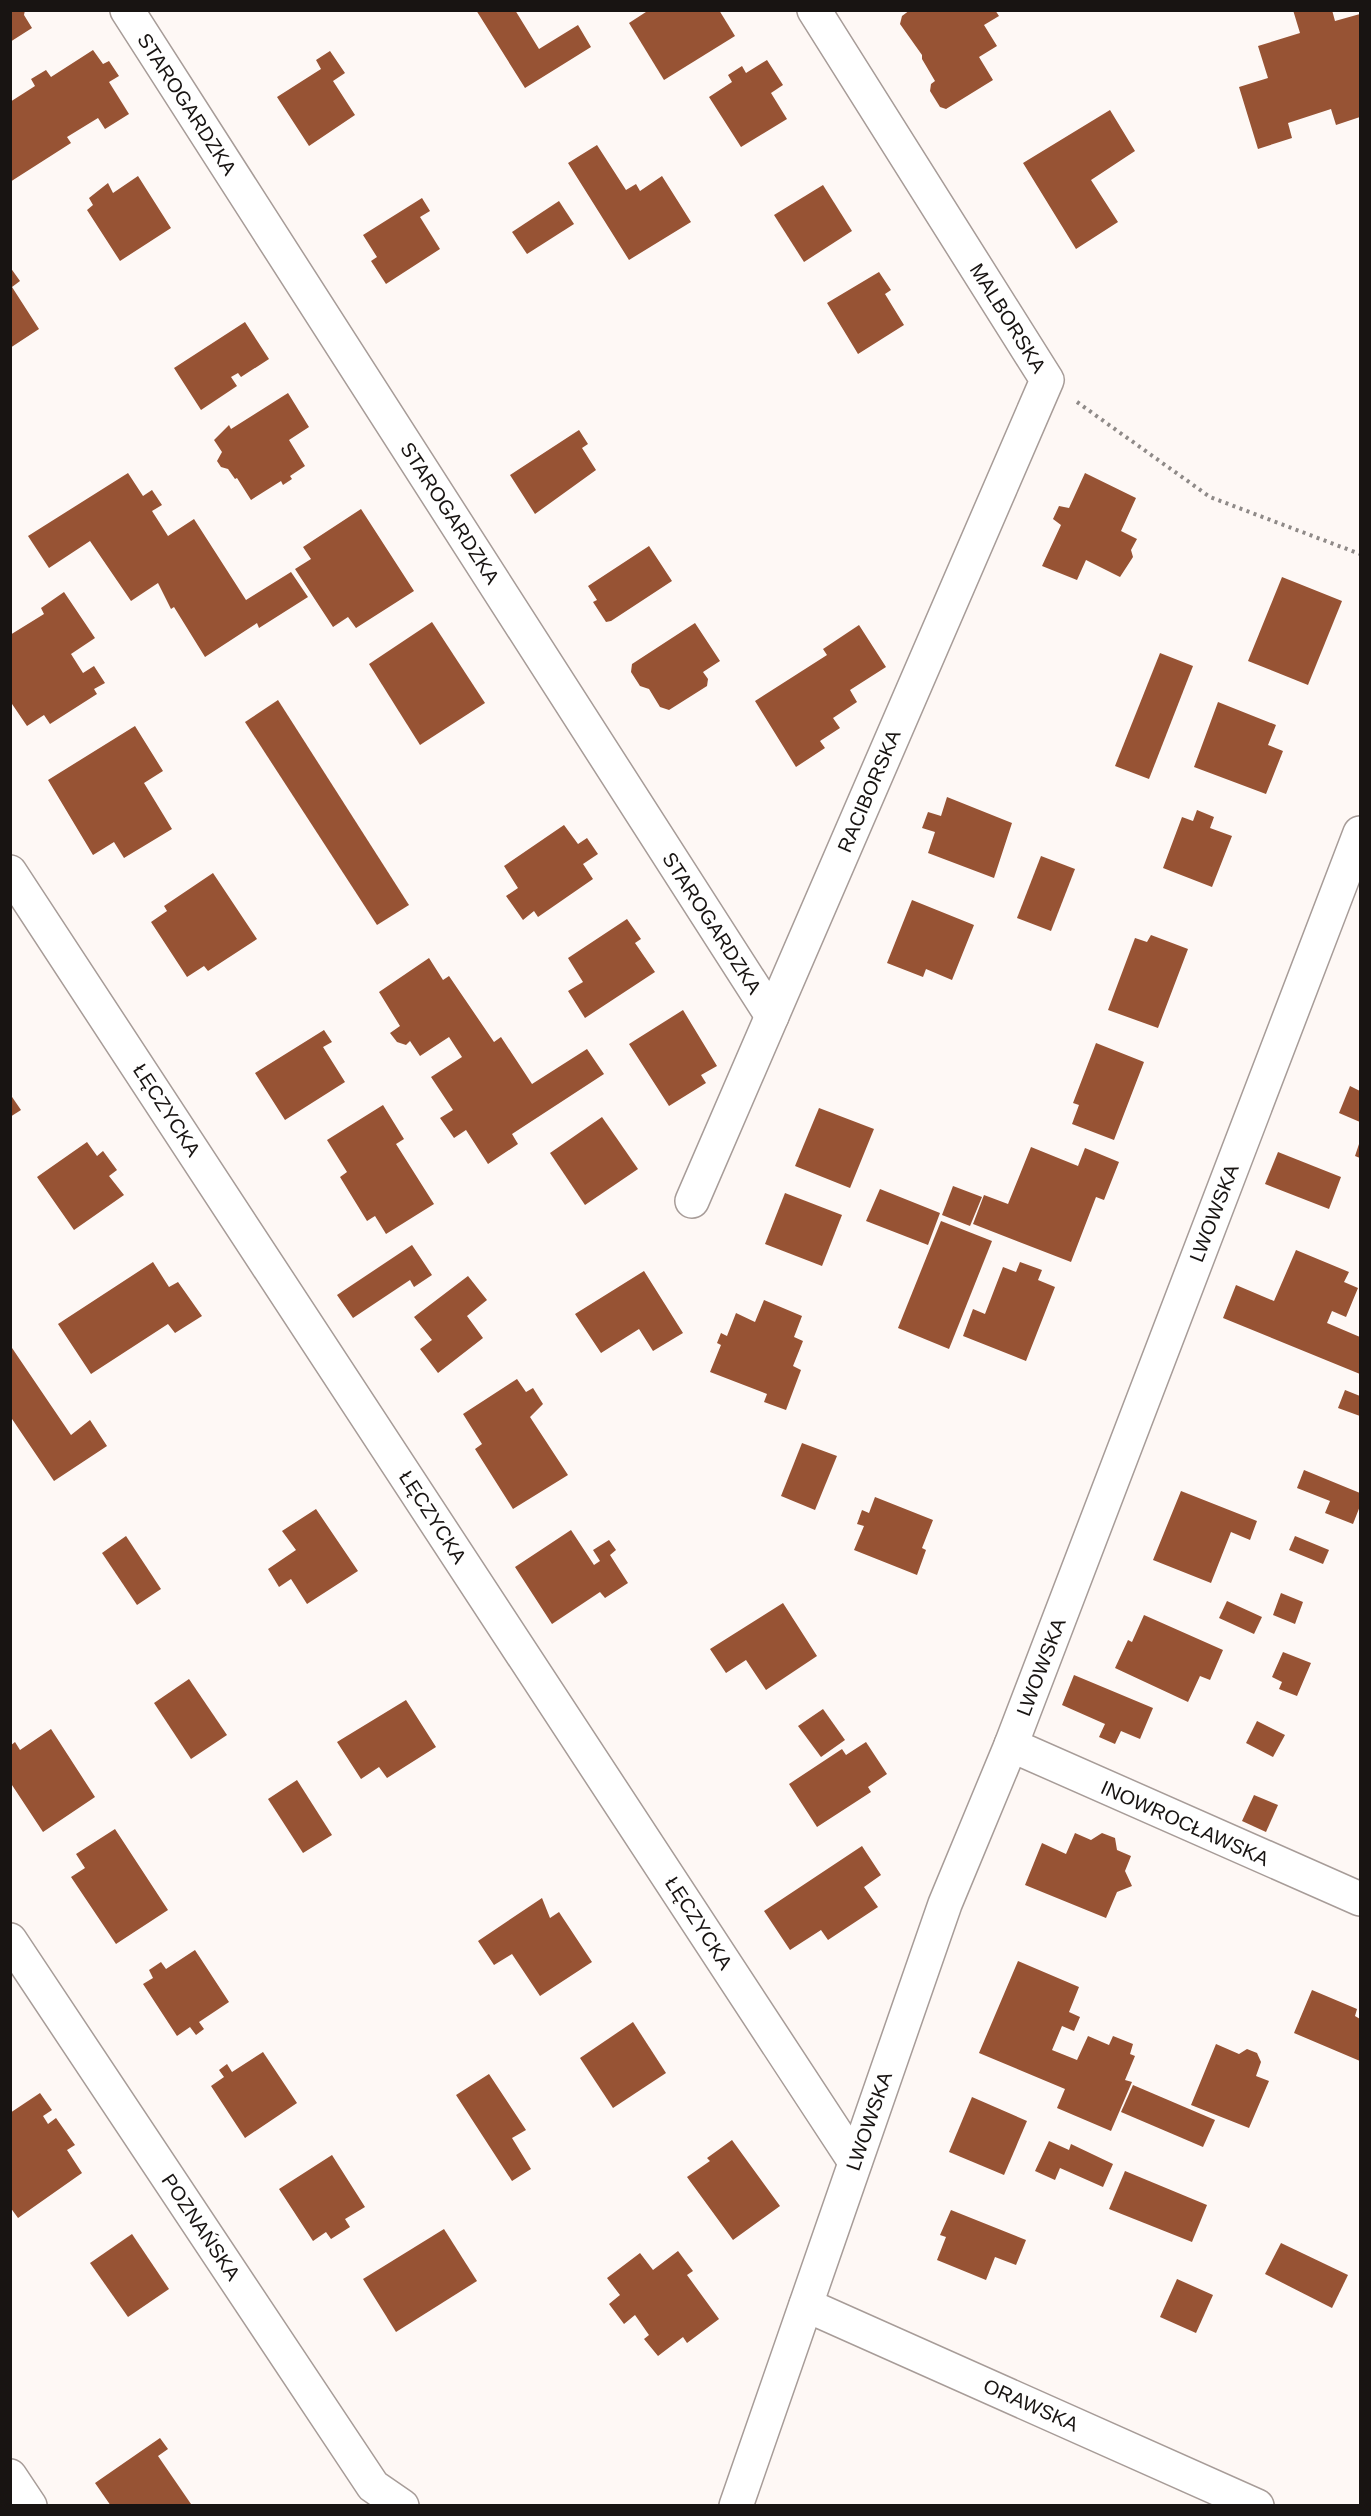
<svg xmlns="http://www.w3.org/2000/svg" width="1371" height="2516" font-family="Helvetica,sans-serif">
	<rect width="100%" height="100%" fill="#fef8f5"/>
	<!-- building -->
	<g fill="#975334">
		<path d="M10 10H25L24 15 32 28 10 42Z"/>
		<path d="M476 10H515L539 49 578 25 591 47 525 88Z"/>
		<path d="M649 10H719L735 36 664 80 629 23Z"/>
		<path d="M910 10H995L999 16 984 25 997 46 979 57 993 80 946 109 940 107 930 91 931 84 935 81 922 59V55L900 24 902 16Z"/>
		<path d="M1293 10H1332L1335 21 1360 14V117L1336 125 1331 109 1288 123 1292 138 1258 149 1239 87 1268 78 1258 46 1300 33Z"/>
		<path d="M93 50 103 64 109 61 119 76 109 82 129 114 105 129 98 118 67 137 71 143 10 182V102L35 86 31 79 46 70 51 77Z"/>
		<path d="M330 51 345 73 333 81 355 115 309 146 277 97 321 69 316 60Z"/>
		<path d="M767 60 783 85 771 93 787 119 741 147 709 97 732 82 728 75 742 66 746 73Z"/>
		<path d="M1110 110 1135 151 1091 180 1118 222 1076 249 1023 163Z"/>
		<path d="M597 145 626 190 636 184 640 191 662 176 691 222 629 260 568 163Z"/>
		<path d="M138 176 171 228 120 261 87 210 93 205 89 198 108 183 113 193Z"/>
		<path d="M823 185 852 231 804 262 774 215Z"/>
		<path d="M422 198 430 211 420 217 440 249 386 284 371 261 377 257 363 235Z"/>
		<path d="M559 201 574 224 527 254 512 232Z"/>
		<path d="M10 267 20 281 12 287 39 329 10 348Z"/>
		<path d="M879 272 891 290 885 294 904 325 858 354 827 303Z"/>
		<path d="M245 322 269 359 241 377 238 373 231 377 237 386 201 410 174 368Z"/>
		<path d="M288 393 309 427 289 440 305 466 290 476 292 479 283 485 281 481 251 500 237 478 235 479 228 469 221 467 217 461 222 452 214 440 229 425 231 429Z"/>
		<path d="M579 430 588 444 582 448 596 470 535 514 510 475Z"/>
		<path d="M128 473 143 496 152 490 162 505 152 511 168 536 194 519 246 600 291 572 308 597 259 628 257 623 205 657 174 607 171 609 158 583 131 601 90 541 49 568 28 536Z"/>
		<path d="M1085 473 1136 498 1121 531 1137 539 1131 550 1133 557 1120 577 1086 560 1077 580 1042 566 1061 525 1053 519 1059 506 1069 508Z"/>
		<path d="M361 509 414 591 356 628 348 617 333 627 295 569 311 559 303 547Z"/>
		<path d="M649 546 672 581 611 621 606 622 593 602 597 600 588 586Z"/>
		<path d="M1282 577 1342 601 1308 685 1248 661Z"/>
		<path d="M64 592 95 638 71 654 83 673 94 666 105 683 94 689 97 694 50 724 44 715 27 726 10 701V635L44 614 41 608Z"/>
		<path d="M432 622 485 703 420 745 369 664Z"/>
		<path d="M695 623 720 661 703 672 708 679 707 686 669 710 660 707 649 689 640 686 631 672 632 664Z"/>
		<path d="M859 625 886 667 850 690 857 702 833 718 840 728 820 741 825 748 796 767 755 701 827 655 823 649Z"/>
		<path d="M1160 653 1193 666 1149 779 1115 766Z"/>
		<path d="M278 700 409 905 377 925 245 722Z"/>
		<path d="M1218 702 1276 725 1268 745 1283 751 1266 794 1194 767Z"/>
		<path d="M135 726 163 771 144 783 172 829 124 858 114 842 93 855 48 780Z"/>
		<path d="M947 797 1012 823 994 878 928 853 935 832 922 828 928 812 941 816Z"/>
		<path d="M1197 810 1214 817 1210 828 1232 836 1212 887 1163 868 1182 817 1193 821Z"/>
		<path d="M564 825 578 844 587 838 598 854 583 864 593 879 538 917 534 911 523 920 506 896 518 888 504 866Z"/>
		<path d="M1041 856 1075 869 1051 931 1017 918Z"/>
		<path d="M213 873 257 939 208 971 204 966 187 977 151 922 167 911 164 906Z"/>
		<path d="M912 900 974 925 952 980 926 969 923 977 887 963Z"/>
		<path d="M627 919 641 939 635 943 655 972 585 1018 568 991 583 982 568 958Z"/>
		<path d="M1151 935 1188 949 1158 1028 1108 1010 1135 938 1147 942Z"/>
		<path d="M429 958 443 980 449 976 494 1042 501 1037 532 1084 587 1049 604 1074 512 1134 518 1144 488 1164 466 1130 454 1138 440 1118 453 1110 431 1077 462 1057 449 1037 420 1056 410 1041 406 1045 397 1042 390 1033 400 1026 379 992Z"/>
		<path d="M683 1010 717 1066 701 1075 706 1083 669 1106 629 1044Z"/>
		<path d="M324 1030 332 1042 323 1047 345 1082 285 1120 255 1073Z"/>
		<path d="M1096 1043 1144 1062 1114 1140 1072 1124 1079 1105 1073 1103Z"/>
		<path d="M1350 1086 1360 1091V1122L1339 1113Z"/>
		<path d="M10 1094 21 1110 10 1117Z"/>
		<path d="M383 1105 404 1139 396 1144 434 1204 386 1234 375 1216 367 1221 340 1177 347 1172 327 1140Z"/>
		<path d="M819 1108 874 1129 850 1188 795 1166Z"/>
		<path d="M602 1117 638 1169 585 1205 550 1153Z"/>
		<path d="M1360 1141V1158L1355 1156Z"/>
		<path d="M87 1142 97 1156 103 1151 117 1170 109 1176 124 1195 74 1230 37 1177Z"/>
		<path d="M1031 1147 1078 1166 1085 1148 1119 1162 1104 1200 1096 1197 1071 1262 973 1224 984 1195 1008 1204Z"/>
		<path d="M1278 1152 1341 1177 1329 1209 1265 1184Z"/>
		<path d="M953 1186 982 1197 970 1226 942 1215Z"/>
		<path d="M880 1189 940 1213 928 1245 866 1221Z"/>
		<path d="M785 1193 842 1215 822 1266 765 1244Z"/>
		<path d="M941 1221 992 1241 949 1349 898 1328Z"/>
		<path d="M412 1245 432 1275 414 1287 410 1280 353 1318 337 1295Z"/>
		<path d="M1296 1250 1349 1272 1344 1282 1358 1288 1346 1317 1332 1311 1327 1323 1360 1337V1374L1223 1318 1236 1285 1274 1301Z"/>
		<path d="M153 1262 169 1287 178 1282 202 1316 175 1333 168 1324 91 1374 58 1324Z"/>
		<path d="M1020 1262 1042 1270 1038 1280 1055 1287 1026 1361 963 1336 973 1309 985 1314 1003 1267 1016 1272Z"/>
		<path d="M644 1271 683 1333 653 1351 639 1329 601 1353 575 1314Z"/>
		<path d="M468 1276 487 1300 467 1316 483 1338 438 1373 420 1349 432 1340 414 1317Z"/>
		<path d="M764 1300 802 1316 794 1337 803 1341 793 1366 801 1370 786 1410 764 1402 767 1394 710 1372 721 1345 717 1343 721 1333 727 1336 736 1313 755 1322Z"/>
		<path d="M10 1345 71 1435 90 1420 107 1446 54 1481 10 1416Z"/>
		<path d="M517 1379 526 1392 533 1388 543 1404 530 1417 568 1475 513 1509 475 1449 482 1444 463 1414Z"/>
		<path d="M1345 1390 1360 1396V1416L1338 1408Z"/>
		<path d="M802 1443 837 1456 815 1510 781 1496Z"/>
		<path d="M1304 1470 1360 1493V1506L1353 1524 1325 1513 1330 1501 1297 1488Z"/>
		<path d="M1181 1491 1257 1521 1250 1540 1231 1532 1211 1583 1153 1560Z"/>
		<path d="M875 1497 933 1520 922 1548 926 1550 917 1575 854 1550 864 1526 857 1524 862 1510 869 1513Z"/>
		<path d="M316 1509 358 1571 307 1604 291 1579 279 1587 268 1569 296 1550 282 1531Z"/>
		<path d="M571 1530 594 1565 600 1561 593 1550 609 1540 616 1550 610 1555 628 1583 605 1598 600 1592 552 1624 515 1567Z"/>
		<path d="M126 1536 161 1589 137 1605 102 1553Z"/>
		<path d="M1295 1536 1329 1550 1323 1564 1289 1550Z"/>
		<path d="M1281 1593 1303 1602 1295 1624 1273 1615Z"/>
		<path d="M1227 1601 1262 1617 1254 1634 1219 1618Z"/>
		<path d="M783 1603 817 1656 766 1690 746 1660 726 1673 710 1649Z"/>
		<path d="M1144 1615 1223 1650 1210 1680 1200 1676 1188 1702 1115 1668 1128 1640 1132 1642Z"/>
		<path d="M1283 1652 1311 1663 1297 1696 1279 1689 1282 1682 1272 1677Z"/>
		<path d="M1074 1675 1153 1708 1140 1739 1121 1731 1115 1744 1099 1737 1105 1724 1062 1705Z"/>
		<path d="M189 1679 227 1735 191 1759 154 1703Z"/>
		<path d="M406 1700 436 1747 387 1778 379 1767 361 1779 337 1742Z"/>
		<path d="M823 1709 845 1740 821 1757 798 1726Z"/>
		<path d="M1257 1721 1285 1735 1273 1757 1246 1743Z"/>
		<path d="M51 1729 95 1797 43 1832 10 1782V1746L15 1742 20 1750Z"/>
		<path d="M866 1742 887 1774 868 1787 871 1792 817 1827 789 1784 842 1749 846 1755Z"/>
		<path d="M297 1780 332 1835 303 1853 268 1799Z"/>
		<path d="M1254 1795 1278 1805 1266 1832 1242 1821Z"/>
		<path d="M115 1829 168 1910 116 1944 71 1877 85 1868 76 1854Z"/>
		<path d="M1075 1833 1091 1840 1102 1833 1115 1838 1117 1850 1131 1856 1125 1871 1132 1886 1117 1892 1106 1918 1025 1885 1042 1843 1066 1854Z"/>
		<path d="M862 1846 881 1875 864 1887 878 1907 828 1940 821 1930 790 1950 764 1911Z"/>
		<path d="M542 1898 550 1918 559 1912 592 1962 540 1996 512 1954 494 1965 478 1941Z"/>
		<path d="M195 1950 229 2002 199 2022 204 2029 196 2035 190 2027 177 2036 143 1984 153 1978 149 1970 161 1962 166 1969Z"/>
		<path d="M1018 1961 1079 1987 1069 2012 1080 2017 1074 2031 1062 2026 1052 2050 1077 2060 1088 2036 1109 2045 1113 2036 1133 2044 1130 2054 1135 2056 1125 2080 1132 2082 1111 2131 1057 2108 1065 2089 979 2053Z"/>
		<path d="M1312 1990 1357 2009 1355 2016 1360 2019V2061L1294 2033Z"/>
		<path d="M633 2022 666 2073 613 2108 580 2058Z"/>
		<path d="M1216 2044 1239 2054 1247 2049 1257 2053 1261 2062 1256 2076 1269 2081 1249 2128 1191 2105Z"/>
		<path d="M263 2052 297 2103 245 2138 211 2086 224 2077 219 2070 227 2064 232 2072Z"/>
		<path d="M489 2074 526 2130 512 2138 531 2169 512 2181 456 2095Z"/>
		<path d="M1133 2085 1215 2120 1203 2147 1121 2112Z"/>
		<path d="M40 2093 52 2110 43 2116 48 2124 56 2118 75 2145 67 2150 82 2173 18 2218 10 2207V2113Z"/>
		<path d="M972 2097 1027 2121 1004 2175 949 2152Z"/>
		<path d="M732 2140 780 2206 733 2240 687 2177 710 2161 707 2158Z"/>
		<path d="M1049 2141 1069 2150 1071 2144 1113 2164 1103 2187 1060 2168 1055 2180 1035 2171Z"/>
		<path d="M332 2155 365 2207 345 2219 350 2227 331 2239 326 2232 313 2241 279 2189Z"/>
		<path d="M1125 2171 1207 2205 1192 2242 1109 2209Z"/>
		<path d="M951 2210 1026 2240 1016 2265 995 2257 986 2280 937 2260 946 2237 940 2235Z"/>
		<path d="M444 2229 477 2281 396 2332 363 2279Z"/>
		<path d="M132 2234 169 2289 128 2317 90 2263Z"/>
		<path d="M1281 2243 1348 2275 1332 2308 1265 2274Z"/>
		<path d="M678 2251 693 2271 687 2275 719 2319 687 2343 683 2337 658 2356 644 2339 649 2335 635 2315 624 2324 609 2304 620 2295 607 2278 640 2253 653 2270Z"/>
		<path d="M1177 2279 1213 2295 1196 2333 1160 2317Z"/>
		<path d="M160 2438 168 2449 158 2456 191 2504 111 2506 95 2483Z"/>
	</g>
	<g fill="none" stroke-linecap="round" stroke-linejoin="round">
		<defs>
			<g id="minor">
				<path d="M127 10 772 1016"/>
				<path d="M10 872 855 2162"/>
				<path d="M692 1201 1047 380 814 10"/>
				<path d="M1011 1745 1360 1899"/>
				<path d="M10 1940 373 2486 402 2506"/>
				<path d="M806 2305 1257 2506"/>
				<path d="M10 2476 30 2506"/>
				<path d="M736 2506 945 1904 1011 1745 1360 833"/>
			</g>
		</defs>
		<!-- minor casing -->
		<use href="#minor" stroke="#a79c98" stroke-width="36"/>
		<!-- path -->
		<path stroke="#8f8a88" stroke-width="4" stroke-dasharray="3 4.5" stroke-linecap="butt" d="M1077 402 1210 497 1360 554"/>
		<!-- minor -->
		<use href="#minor" stroke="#fff" stroke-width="33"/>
	</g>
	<g text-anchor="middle" stroke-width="6" stroke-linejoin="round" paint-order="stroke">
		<!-- street labels -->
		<g font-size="20" fill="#181412" stroke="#fff">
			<text transform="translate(187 104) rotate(57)" y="7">STAROGARDZKA</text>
			<text transform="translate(1008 318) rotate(58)" y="7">MALBORSKA</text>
			<text transform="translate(450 513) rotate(57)" y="7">STAROGARDZKA</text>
			<text transform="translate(869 791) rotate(-67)" y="7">RACIBORSKA</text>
			<text transform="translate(712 923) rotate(57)" y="7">STAROGARDZKA</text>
			<text transform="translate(167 1110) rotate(57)" y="7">ŁĘCZYCKA</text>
			<text transform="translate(1214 1213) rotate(-69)" y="7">LWOWSKA</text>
			<text transform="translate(433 1517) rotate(57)" y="7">ŁĘCZYCKA</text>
			<text transform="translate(1041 1667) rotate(-69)" y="7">LWOWSKA</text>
			<text transform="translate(1185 1823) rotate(24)" y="7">INOWROCŁAWSKA</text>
			<text transform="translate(699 1923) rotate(57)" y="7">ŁĘCZYCKA</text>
			<text transform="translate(869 2121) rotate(-71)" y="7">LWOWSKA</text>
			<text transform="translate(201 2227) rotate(56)" y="7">POZNAŃSKA</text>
			<text transform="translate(1031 2405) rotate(24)" y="7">ORAWSKA</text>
		</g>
	</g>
	<!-- border -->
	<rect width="1371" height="2516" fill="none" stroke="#181412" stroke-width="24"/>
</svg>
